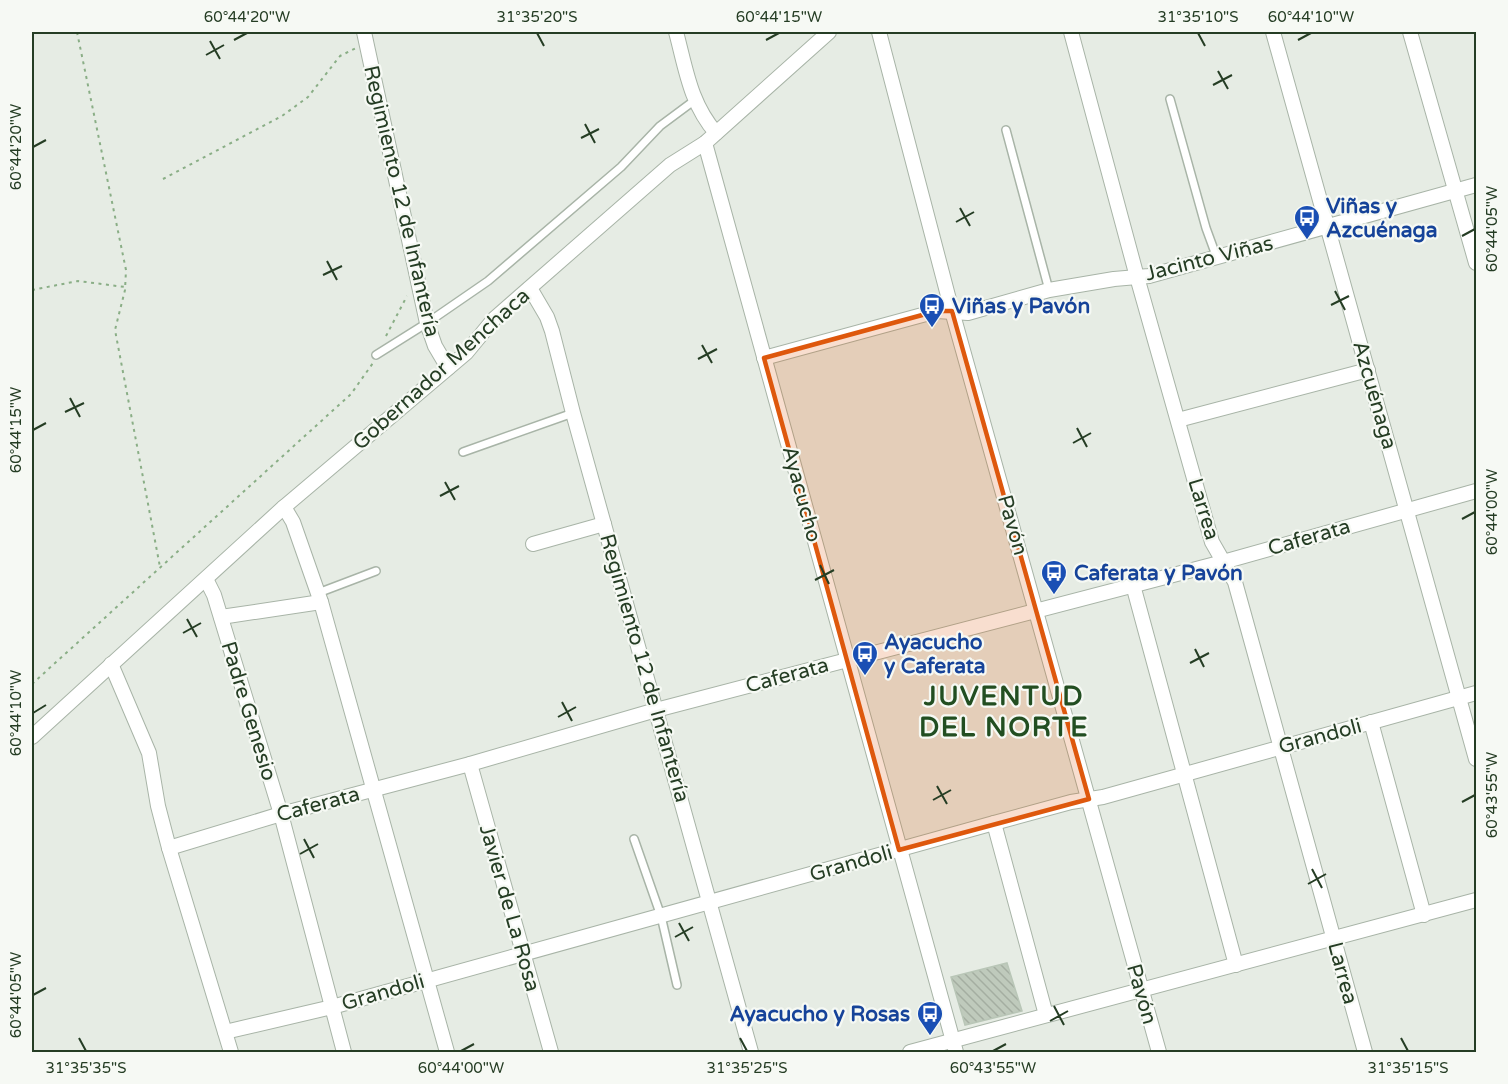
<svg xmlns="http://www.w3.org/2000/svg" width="1508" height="1084" font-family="'Varela Round',sans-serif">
	<defs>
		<pattern id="building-back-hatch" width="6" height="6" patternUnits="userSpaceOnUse" patternTransform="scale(1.5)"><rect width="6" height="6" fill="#bfcabc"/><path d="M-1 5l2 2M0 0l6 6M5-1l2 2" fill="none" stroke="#a4aea1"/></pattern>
	</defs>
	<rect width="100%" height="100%" fill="#e6ece4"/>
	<!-- building -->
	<path fill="url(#building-back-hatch)" stroke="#b9c6b7" stroke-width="1.5" d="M1007 963 1022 1011 965 1025 951 977Z"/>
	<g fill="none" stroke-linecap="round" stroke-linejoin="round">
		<defs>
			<g id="service">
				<path d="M1170 99 1206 228 1217 258"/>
				<path d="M1006 130 1049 290"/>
				<path d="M376 355 427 323 488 281 621 167 660 126 695 100"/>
				<path d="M463 452 573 413"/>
				<path d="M318 593 376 571"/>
				<path d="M634 839 661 916 677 985"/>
			</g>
			<g id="minor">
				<path d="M364 32 427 323 435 346 448 368"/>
				<path d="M676 32C686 69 690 103 716 133"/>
				<path d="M879 32 952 311 1159 1052"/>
				<path d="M1071 32 1137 277 1212 542 1235 582 1365 1052"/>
				<path d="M1273 32 1476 759"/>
				<path d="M1410 32 1476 263"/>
				<path d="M705 143 956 1052"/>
				<path d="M530 288 547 317 552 331 573 413 751 1052"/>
				<path d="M764 358 937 311 968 313 1049 290 1114 279 1149 276 1476 185"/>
				<path d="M1178 420 1368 370"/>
				<path d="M284 507 293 522 321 602 447 1052"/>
				<path d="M533 544 604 524"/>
				<path d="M206 579 214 595 281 814 344 1052"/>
				<path d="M1133 585 1236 965"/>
				<path d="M221 617 321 602"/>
				<path d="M111 664 149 753 158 806 169 848 231 1052"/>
				<path d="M1371 722 1424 915"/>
				<path d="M32 737 284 507 466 353 494 319 670 165 705 143 829 32"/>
				<path d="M470 764 551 1052"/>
				<path d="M994 823 1046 1015"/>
				<path d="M169 848 281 814 470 764 656 710 1223 562 1476 491"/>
				<path d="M225 1032 332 1007 994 823 1071 802 1103 797 1476 693"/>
				<path d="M910 1052 1476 900"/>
			</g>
		</defs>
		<!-- service casing -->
		<use href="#service" stroke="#a8b4a7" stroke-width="10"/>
		<!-- minor casing -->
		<use href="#minor" stroke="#a8b4a7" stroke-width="16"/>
		<!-- path -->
		<g stroke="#8aae86" stroke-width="2" stroke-dasharray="3 4.5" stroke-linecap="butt">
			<path d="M77 32 126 270 125 290 115 330 160 567"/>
			<path d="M163 179 282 116 308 97 340 56 356 48"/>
			<path d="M32 290 78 281 125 287"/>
			<path d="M386 336 407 296"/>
			<path d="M32 684 351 394 373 363"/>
		</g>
		<!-- service -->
		<use href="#service" stroke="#fff" stroke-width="7"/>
		<!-- minor -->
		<use href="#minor" stroke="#fff" stroke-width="14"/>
	</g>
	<!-- marked area -->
	<path fill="#de580d" fill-opacity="0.2" stroke="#de580d" stroke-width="4.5" stroke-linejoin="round" d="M937 311H952L1089 799 899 850 764 358Z"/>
	<!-- ticks -->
	<path fill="none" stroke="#253d24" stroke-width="2" d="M537 33 544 46M1198 33 1205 46M234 40 247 33M766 40 779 33M1298 40 1311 33M210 41 220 59M206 55 224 45M1218 71 1228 89M1213 85 1232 75M585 124 595 143M581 138 599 129M33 147 46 140M960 208 970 226M956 222 974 212M1462 236 1475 229M327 261 337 280M323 275 342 266M1335 291 1345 310M1331 305 1349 296M702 345 712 363M698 359 717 349M70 398 80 417M65 412 84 403M1077 428 1087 447M33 430 46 423M1073 443 1091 433M445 482 455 500M440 496 459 486M1462 519 1475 512M820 565 829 584M815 580 834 570M187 619 197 637M183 633 201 623M1195 649 1204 667M1190 663 1209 653M562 702 572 721M33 713 46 705M558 717 576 707M937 786 947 804M933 800 951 790M1462 802 1475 795M304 839 314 858M300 854 318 844M1312 869 1322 888M1308 884 1326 874M679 923 689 941M675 937 693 927M33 995 46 988M1054 1006 1064 1025M1050 1021 1068 1011M79 1038 86 1051M740 1038 747 1051M1401 1038 1408 1051M461 1051 474 1044M993 1051 1006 1044"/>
	<!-- icons -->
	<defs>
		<symbol id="bus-pin" viewBox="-11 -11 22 30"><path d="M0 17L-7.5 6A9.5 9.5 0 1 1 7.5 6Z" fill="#1a4fb4" stroke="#f6f9f4"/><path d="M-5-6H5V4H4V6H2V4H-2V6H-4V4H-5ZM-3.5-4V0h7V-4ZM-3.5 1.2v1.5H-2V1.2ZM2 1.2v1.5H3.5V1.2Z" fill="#fff"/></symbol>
	</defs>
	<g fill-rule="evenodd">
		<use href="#bus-pin" x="1292" y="203" width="30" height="40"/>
		<use href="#bus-pin" x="917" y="291" width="30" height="40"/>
		<use href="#bus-pin" x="1039" y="558" width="30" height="40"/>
		<use href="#bus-pin" x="850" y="639" width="30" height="40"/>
		<use href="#bus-pin" x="915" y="999" width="30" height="40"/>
	</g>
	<g text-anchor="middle" stroke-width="4.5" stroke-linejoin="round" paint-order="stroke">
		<!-- street labels -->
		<g font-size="21" fill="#253d24" stroke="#f6f9f4">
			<text transform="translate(402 201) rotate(77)" y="7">Regimiento 12 de Infantería</text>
			<text transform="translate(1209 258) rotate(-14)" y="7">Jacinto Viñas</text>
			<text transform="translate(441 369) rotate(-42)" y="7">Gobernador Menchaca</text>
			<text transform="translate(1375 395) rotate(74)" y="7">Azcuénaga</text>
			<text transform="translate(802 494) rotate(75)" y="7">Ayacucho</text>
			<text transform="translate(1204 509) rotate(73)" y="7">Larrea</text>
			<text transform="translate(1013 525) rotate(74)" y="7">Pavón</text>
			<text transform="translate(1309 537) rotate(-16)" y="7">Caferata</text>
			<text transform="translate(645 668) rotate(74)" y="7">Regimiento 12 de Infantería</text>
			<text transform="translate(787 675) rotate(-15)" y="7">Caferata</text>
			<text transform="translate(249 711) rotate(73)" y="7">Padre Genesio</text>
			<text transform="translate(1320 736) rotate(-15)" y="7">Grandoli</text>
			<text transform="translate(318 804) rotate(-15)" y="7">Caferata</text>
			<text transform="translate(851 863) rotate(-16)" y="7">Grandoli</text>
			<text transform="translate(510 908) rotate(74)" y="7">Javier de La Rosa</text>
			<text transform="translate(1343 973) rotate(75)" y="7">Larrea</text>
			<text transform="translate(383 992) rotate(-16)" y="7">Grandoli</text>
			<text transform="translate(1142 994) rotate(74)" y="7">Pavón</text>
		</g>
		<!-- transit labels -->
		<g font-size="21" font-weight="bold" fill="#164399" stroke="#f6f9f4" text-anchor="start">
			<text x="1326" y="213">Viñas y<tspan x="1326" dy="24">Azcuénaga</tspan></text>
			<text x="952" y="313">Viñas y Pavón</text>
			<text x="1074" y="580">Caferata y Pavón</text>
			<text x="884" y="649">Ayacucho<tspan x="884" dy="24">y Caferata</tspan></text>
			<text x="910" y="1021" text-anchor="end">Ayacucho y Rosas</text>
		</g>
		<!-- district labels -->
		<g font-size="27" font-weight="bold" letter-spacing="1.5" fill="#224e21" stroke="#f6f9f4">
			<text x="1004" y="705">JUVENTUD<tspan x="1004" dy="31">DEL NORTE</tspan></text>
		</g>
	</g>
	<!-- border -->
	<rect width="1508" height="1084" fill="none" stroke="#f6f9f4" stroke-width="66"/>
	<rect x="33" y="33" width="1442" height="1018" fill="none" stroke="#253d24" stroke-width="2"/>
	<g font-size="15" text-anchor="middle" fill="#253d24">
		<text x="247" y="22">60°44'20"W</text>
		<text x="537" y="22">31°35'20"S</text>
		<text x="779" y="22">60°44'15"W</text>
		<text x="1198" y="22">31°35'10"S</text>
		<text x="1311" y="22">60°44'10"W</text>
		<text transform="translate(16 147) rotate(-90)" y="5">60°44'20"W</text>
		<text transform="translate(1492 229) rotate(-90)" y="5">60°44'05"W</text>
		<text transform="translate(16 430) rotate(-90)" y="5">60°44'15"W</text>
		<text transform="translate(1492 512) rotate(-90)" y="5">60°44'00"W</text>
		<text transform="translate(16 713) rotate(-90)" y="5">60°44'10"W</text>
		<text transform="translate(1492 795) rotate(-90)" y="5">60°43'55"W</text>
		<text transform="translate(16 995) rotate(-90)" y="5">60°44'05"W</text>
		<text x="86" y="1073">31°35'35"S</text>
		<text x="461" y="1073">60°44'00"W</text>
		<text x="747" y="1073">31°35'25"S</text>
		<text x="993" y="1073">60°43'55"W</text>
		<text x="1408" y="1073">31°35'15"S</text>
	</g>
</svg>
